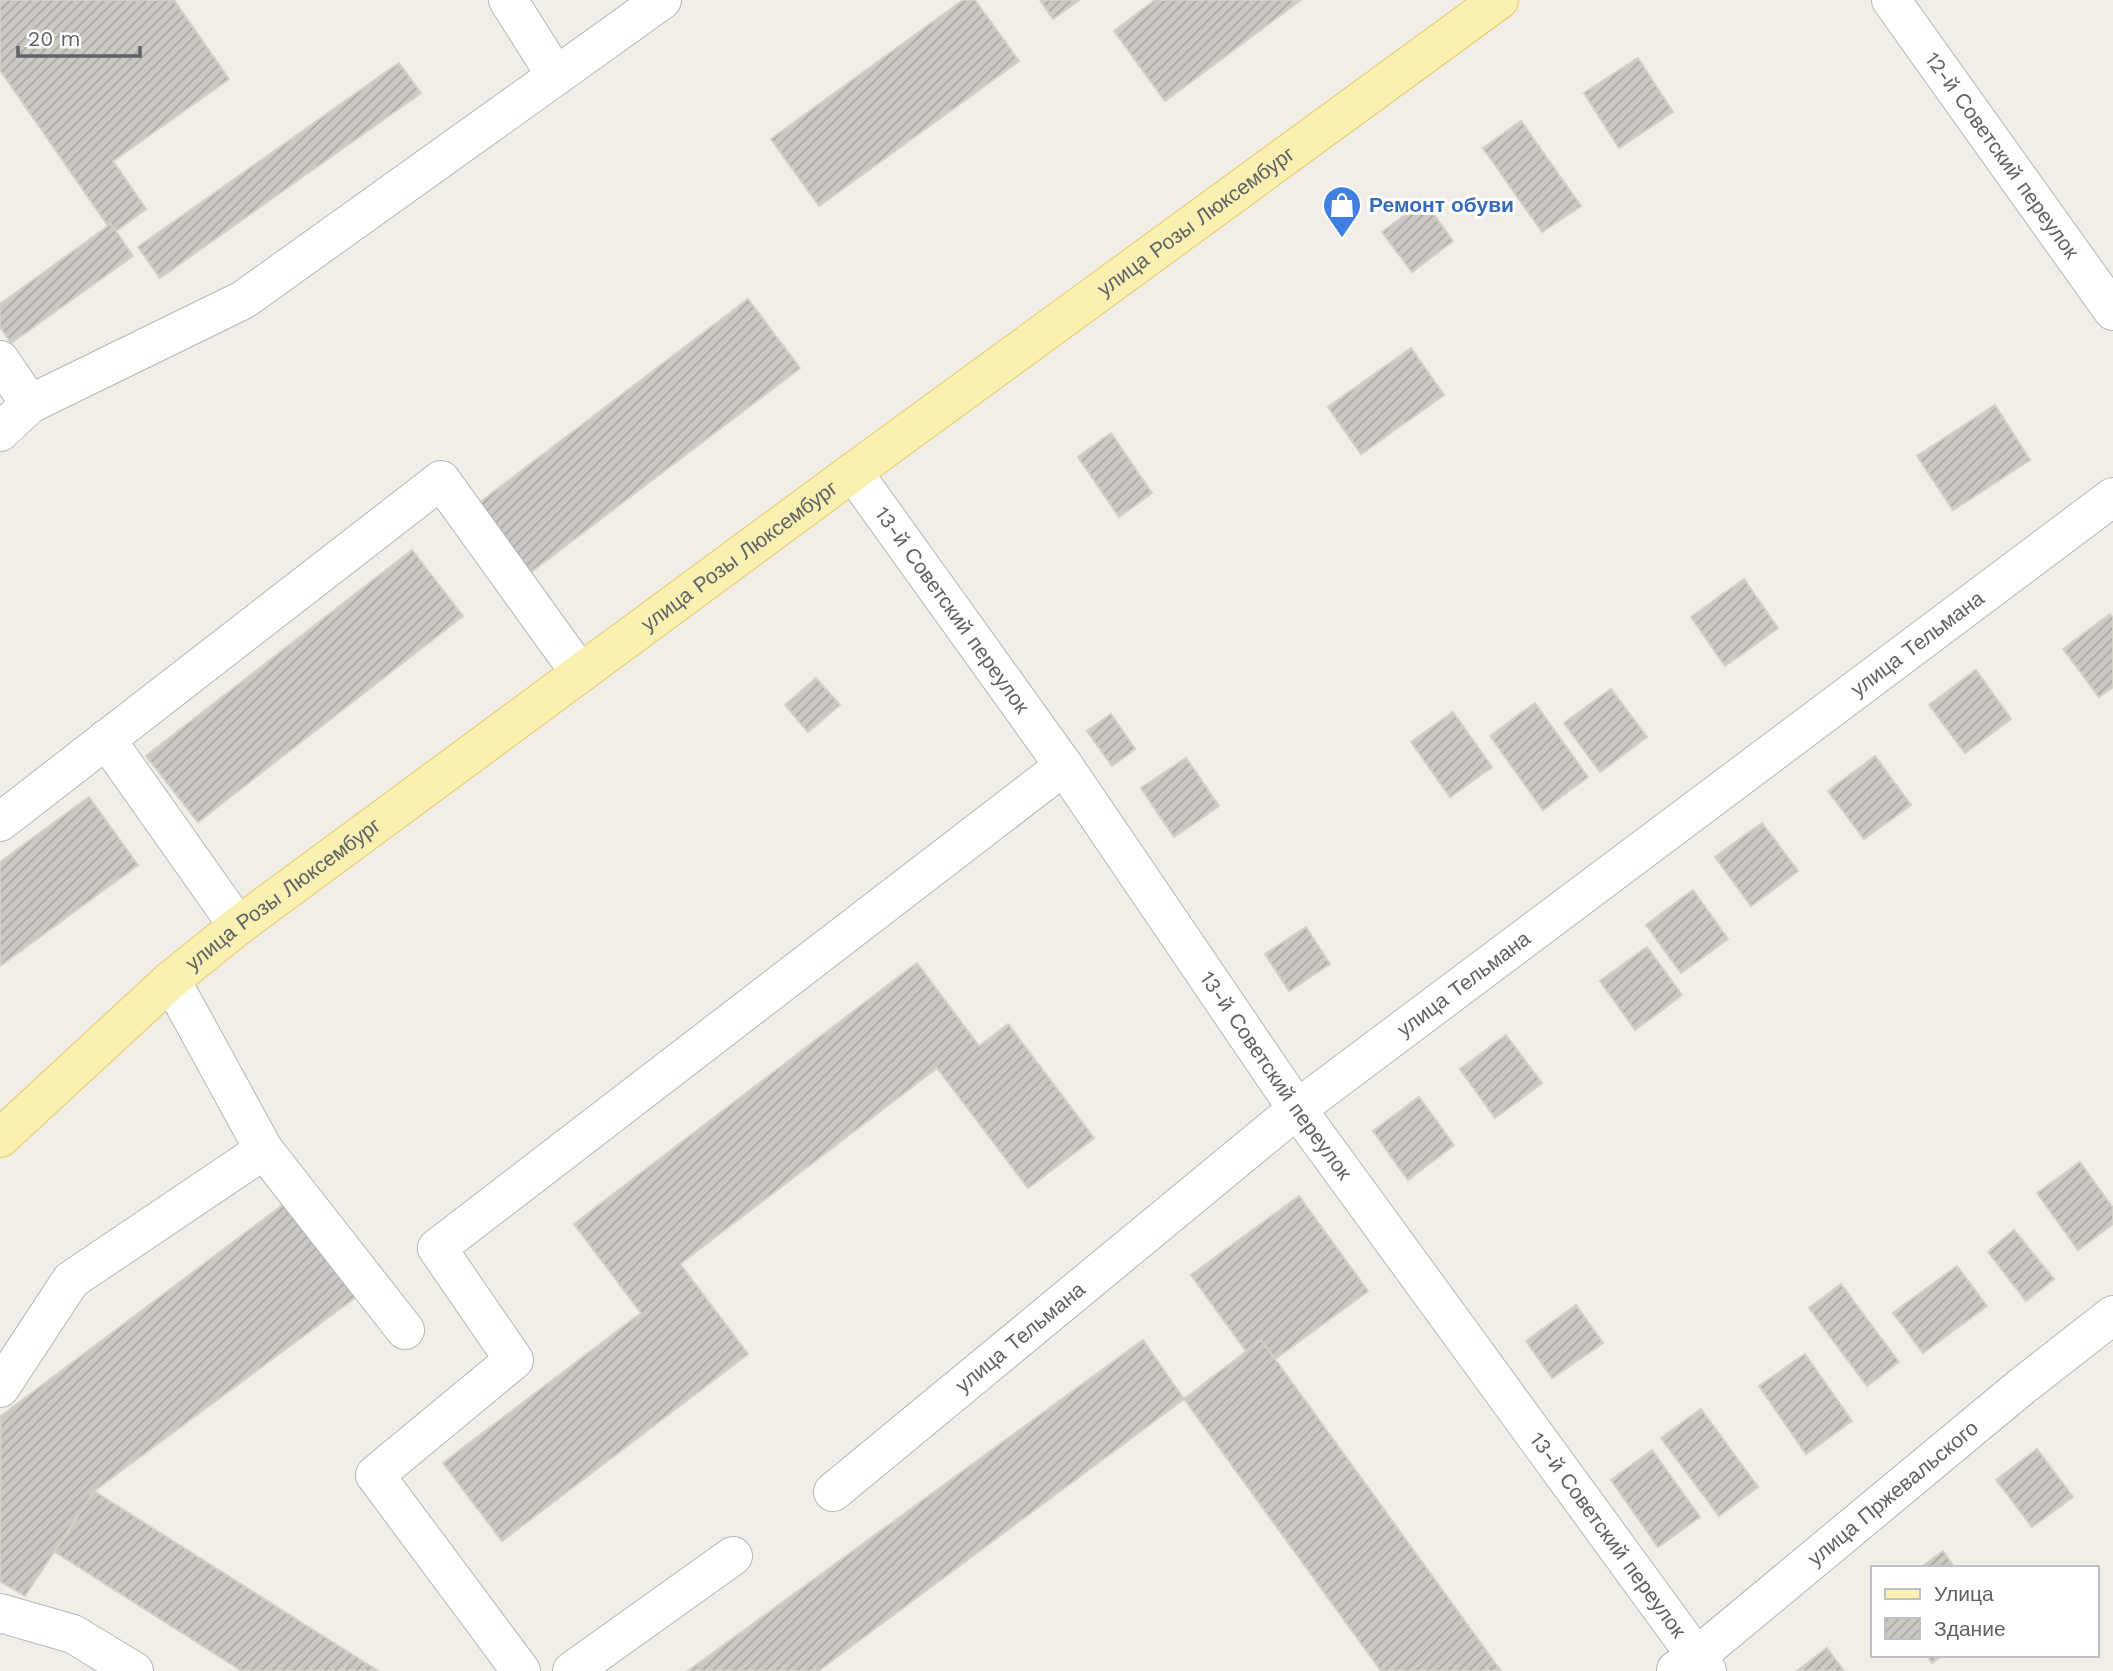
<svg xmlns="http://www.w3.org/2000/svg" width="2113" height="1671" font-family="'Work Sans',sans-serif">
	<defs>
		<pattern id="building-hatch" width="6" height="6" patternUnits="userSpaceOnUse" patternTransform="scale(1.75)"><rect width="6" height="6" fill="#ccc9c4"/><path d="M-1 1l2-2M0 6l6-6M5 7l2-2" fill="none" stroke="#a9a7a3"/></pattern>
	</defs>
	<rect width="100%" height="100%" fill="#f0eee7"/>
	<!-- building -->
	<g fill="url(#building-hatch)" stroke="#d4d0c6" stroke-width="2">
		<path d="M0 0H174L229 79 113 161 146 209 113 233 0 70Z"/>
		<path d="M963 0H975L1019 61 819 206 771 139Z"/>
		<path d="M1040 0H1079L1053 19Z"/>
		<path d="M1155 0H1301L1165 101 1114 31Z"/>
		<path d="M1638 58 1673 112 1619 148 1584 93Z"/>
		<path d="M399 63 421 93 160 278 138 247Z"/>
		<path d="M1521 121 1581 206 1542 232 1483 148Z"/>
		<path d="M1424 201 1453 241 1412 272 1382 232Z"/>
		<path d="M111 224 133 256 11 343 0 327V304Z"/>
		<path d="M748 299 800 368 531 572 479 503Z"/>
		<path d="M1411 348 1444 395 1361 454 1328 407Z"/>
		<path d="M1995 405 2030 460 1953 510 1917 456Z"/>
		<path d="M1111 433 1152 493 1119 517 1078 457Z"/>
		<path d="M412 550 463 616 198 822 146 756Z"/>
		<path d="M1744 579 1778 628 1725 666 1691 617Z"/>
		<path d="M2110 614 2113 618V687L2099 697 2063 649Z"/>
		<path d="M1976 670 2011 719 1965 753 1929 705Z"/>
		<path d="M816 678 840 705 808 732 785 705Z"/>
		<path d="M1611 689 1647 737 1600 772 1564 723Z"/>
		<path d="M1535 703 1588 777 1543 810 1490 736Z"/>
		<path d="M1453 712 1492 767 1450 797 1411 742Z"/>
		<path d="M1111 714 1135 749 1112 766 1087 731Z"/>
		<path d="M1875 756 1911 805 1864 839 1828 791Z"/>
		<path d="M1186 758 1219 806 1174 837 1141 788Z"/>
		<path d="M89 797 138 865 0 966V862Z"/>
		<path d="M1762 823 1798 871 1751 906 1715 857Z"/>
		<path d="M1693 890 1728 939 1681 973 1646 925Z"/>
		<path d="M1306 927 1330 964 1289 991 1265 954Z"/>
		<path d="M1647 947 1682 995 1635 1030 1600 981Z"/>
		<path d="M917 963 979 1046 1008 1024 1094 1138 1028 1188 937 1068 680 1264 748 1354 502 1541 443 1463 641 1313 574 1224Z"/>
		<path d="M1506 1035 1542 1083 1495 1118 1460 1069Z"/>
		<path d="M1419 1097 1454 1145 1408 1180 1373 1131Z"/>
		<path d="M2080 1162 2113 1208V1224L2078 1250 2037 1193Z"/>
		<path d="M1299 1196 1368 1291 1275 1359 1261 1340 1246 1351 1191 1275Z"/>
		<path d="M288 1201 356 1297 94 1491 25 1596 0 1581 1 1416Z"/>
		<path d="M2014 1230 2054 1279 2026 1301 1988 1252Z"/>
		<path d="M1957 1266 1987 1306 1923 1353 1893 1313Z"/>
		<path d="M1841 1284 1899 1362 1867 1386 1809 1308Z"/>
		<path d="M1576 1305 1603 1343 1552 1378 1526 1341Z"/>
		<path d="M1143 1340 1184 1399 818 1671H688Z"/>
		<path d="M1261 1340 1275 1359 1501 1671H1381L1184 1399Z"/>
		<path d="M1805 1354 1852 1421 1806 1454 1759 1386Z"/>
		<path d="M1701 1409 1758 1487 1719 1516 1661 1438Z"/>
		<path d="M2037 1449 2073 1497 2032 1527 1996 1480Z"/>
		<path d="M1652 1450 1700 1517 1658 1547 1611 1480Z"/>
		<path d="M94 1491 378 1671H242L55 1552Z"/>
		<path d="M1943 1551 1955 1568H1920Z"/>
		<path d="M1827 1648 1844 1671H1797Z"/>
		<path d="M1926 1655H1943L1932 1663Z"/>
	</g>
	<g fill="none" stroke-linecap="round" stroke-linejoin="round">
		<defs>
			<g id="minor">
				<path d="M508 0 556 76"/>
				<path id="s1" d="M1891 0 2113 311"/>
				<path d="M0 360 30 404"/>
				<path d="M0 432 30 404 243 300 662 0"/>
				<path id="s2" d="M853 472 1064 766 1297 1109 1707 1671"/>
				<path d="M106 739 238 926"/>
				<path d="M0 822 441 480 580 673"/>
				<path d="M171 980 264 1150 405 1330"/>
				<path d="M0 1388 71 1280 264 1150"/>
				<path id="s3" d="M833 1492 1297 1109 2113 497"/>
				<path d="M0 1613 73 1634 134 1671"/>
				<path id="s4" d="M1676 1670 1697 1656 2021 1387 2113 1315"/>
				<path d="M521 1671 375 1475 514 1360 437 1248 1064 766"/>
				<path d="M572 1671 733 1556"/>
			</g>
			<g id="major">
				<path id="s5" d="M0 1138 171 980 238 926 853 472 1499 0"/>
			</g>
		</defs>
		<!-- minor casing -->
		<use href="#minor" stroke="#b4b7bb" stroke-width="40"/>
		<!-- major casing -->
		<use href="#major" stroke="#e9c867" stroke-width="40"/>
		<!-- minor -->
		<use href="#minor" stroke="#fff" stroke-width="38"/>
		<!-- major -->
		<use href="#major" stroke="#faf0b2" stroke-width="38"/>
	</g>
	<!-- icons -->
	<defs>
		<symbol id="shop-pin" viewBox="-11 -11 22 30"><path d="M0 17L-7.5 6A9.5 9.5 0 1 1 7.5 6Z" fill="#3f7fe0" stroke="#fff"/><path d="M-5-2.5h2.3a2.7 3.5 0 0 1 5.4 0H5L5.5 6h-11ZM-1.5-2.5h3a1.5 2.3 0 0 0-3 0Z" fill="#fff"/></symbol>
	</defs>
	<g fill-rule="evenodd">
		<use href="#shop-pin" x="1320" y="183" width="44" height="60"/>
	</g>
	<g text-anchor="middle" stroke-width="6" stroke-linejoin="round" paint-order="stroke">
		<!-- street labels -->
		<g font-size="21" fill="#5f6266" stroke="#fff">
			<text dy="7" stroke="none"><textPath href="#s1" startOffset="191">12-й Советский переулок</textPath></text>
			<text dy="7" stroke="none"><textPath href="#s5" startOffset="1508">улица Розы Люксембург</textPath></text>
			<text dy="7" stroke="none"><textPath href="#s5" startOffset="942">улица Розы Люксембург</textPath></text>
			<text dy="7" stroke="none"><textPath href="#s2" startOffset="170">13-й Советский переулок</textPath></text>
			<text dy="7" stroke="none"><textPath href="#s3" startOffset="1377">улица Тельмана</textPath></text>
			<text dy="7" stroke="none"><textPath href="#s5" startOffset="374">улица Розы Люксембург</textPath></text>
			<text dy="7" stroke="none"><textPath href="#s3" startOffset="810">улица Тельмана</textPath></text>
			<text dy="7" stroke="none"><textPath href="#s2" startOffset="737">13-й Советский переулок</textPath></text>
			<text dy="7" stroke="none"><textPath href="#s3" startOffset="243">улица Тельмана</textPath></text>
			<text dy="7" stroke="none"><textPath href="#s4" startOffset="280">улица Пржевальского</textPath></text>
			<text dy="7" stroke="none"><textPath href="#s2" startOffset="1304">13-й Советский переулок</textPath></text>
		</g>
		<!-- shop labels -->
		<g font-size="21" font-weight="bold" fill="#366cbe" stroke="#fff" text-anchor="start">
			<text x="1369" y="212">Ремонт обуви</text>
		</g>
	</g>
	<!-- legend -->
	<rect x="1871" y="1566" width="228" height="91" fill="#ffffff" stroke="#bfc0c2" stroke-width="2"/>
	<rect x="1885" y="1589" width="35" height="10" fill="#faf0b2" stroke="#bfc0c2" stroke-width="2"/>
	<text x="1934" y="1601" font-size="21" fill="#5f6266">Улица</text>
	<rect x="1885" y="1618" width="35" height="21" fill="url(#building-hatch)" stroke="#bfc0c2" stroke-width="2"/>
	<text x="1934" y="1636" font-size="21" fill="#5f6266">Здание</text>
	<!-- scale -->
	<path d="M18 46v10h122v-10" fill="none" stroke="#5f6266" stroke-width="3.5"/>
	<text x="28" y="46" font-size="21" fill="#5f6266" stroke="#ffffff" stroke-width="5" paint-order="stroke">20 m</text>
</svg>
